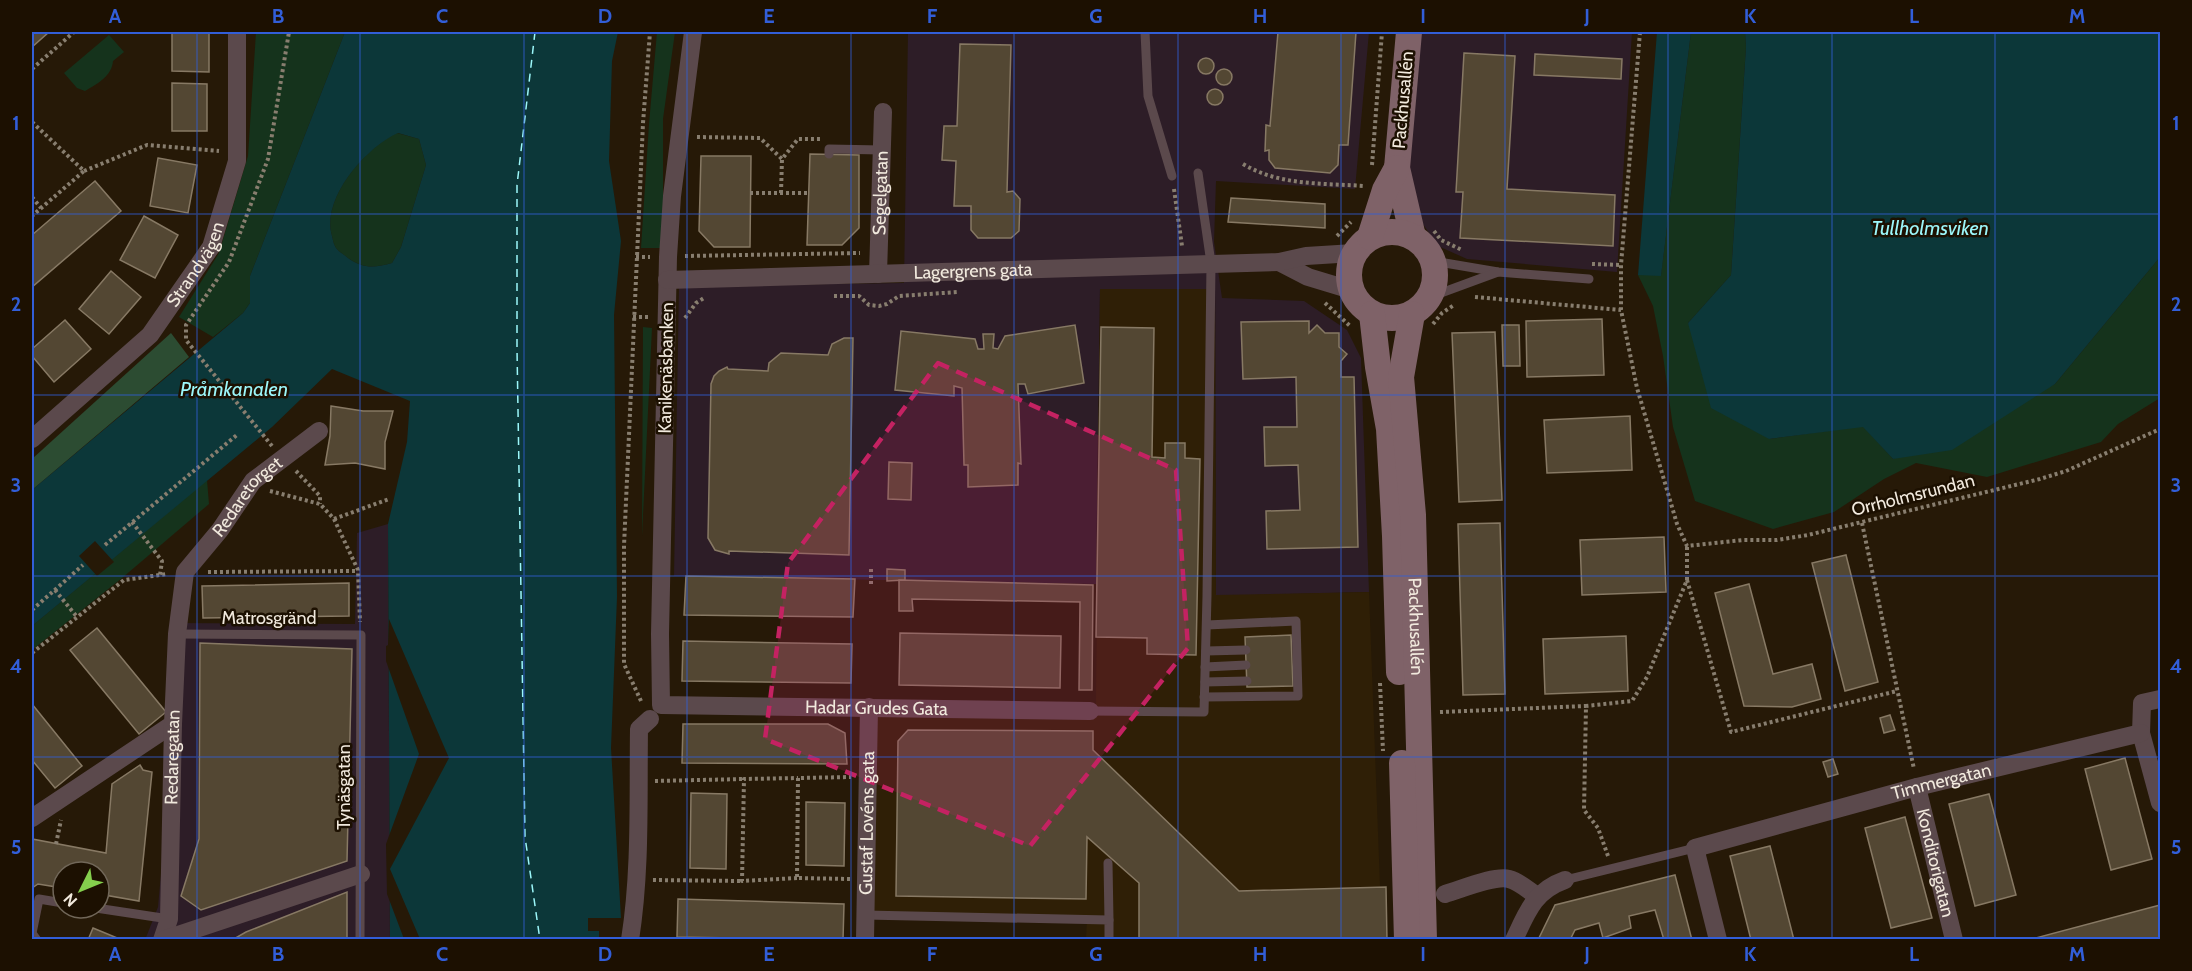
<svg xmlns="http://www.w3.org/2000/svg" width="2192" height="971" font-family="Cabin,sans-serif">
	<rect width="100%" height="100%" fill="#261907"/>
	<!-- commercial -->
	<g fill="#2d1d27">
		<path d="M908 32H1369L1355 189 1216 181 1214 242 1222 298 1304 301 1347 330 1361 358 1369 592 1216 596 1215 290 1100 289 1096 584 674 576 679 286 904 283Z"/>
		<path d="M1416 32H1632L1617 272 1467 259 1438 246 1418 217 1405 166Z"/>
		<path d="M388 524 390 939 145 940 158 907 169 785 171 623 355 624 357 533Z"/>
	</g>
	<!-- built -->
	<path fill="#2f1f06" d="M1100 289H1215L1216 595 1369 592 1382 939H1086L1087 918 871 912 869 707 1096 705Z"/>
	<!-- green -->
	<g fill="#15331c">
		<path d="M256 32H345L250 276V303L243 313 213 337 179 317 219 253 248 156Z"/>
		<path d="M657 32H675L663 119V248H641L649 124Z"/>
		<path d="M1691 32H1745L1746 47 1731 275 1688 323 1769 439 1863 426 1893 459 2055 384 2160 257V398L2118 424 2101 442 1987 477 1916 463 1884 479 1834 512 1773 529 1695 501 1673 427 1663 356 1653 306 1638 275H1661Z"/>
		<path d="M109 35 124 52 113 61C112 76 97 84 85 91L77 88 64 73Z"/>
		<path d="M397 133 419 139 426 165 401 247 392 263C374 268 364 269 348 258 345 255 340 253 337 249 334 246 333 240 332 236 321 199 365 148 397 133Z"/>
		<path d="M643 327 652 328 642 536Z"/>
		<path d="M207 480 209 504 122 578 32 650V626Z"/>
	</g>
	<!-- forest -->
	<path fill="#2c4c32" d="M171 333 189 357 32 490V459Z"/>
	<!-- water -->
	<g fill="#0c3739" fill-rule="evenodd">
		<path d="M345 32H618L612 61 609 161 621 241 614 315 617 597 611 748 621 918H588V931H599V939H390L388 524 407 442 410 401 332 369 272 427 32 626V490L243 313 250 303V276ZM398 133 419 139 426 165 401 247 392 263C374 268 364 269 348 258 345 255 339 252 337 249 334 246 333 240 332 236 321 199 365 148 398 133Z"/>
		<path d="M1657 32H1691L1661 276 1638 275Z"/>
		<path d="M1745 32H2160V257L2055 384 1952 450 1893 459 1863 427 1769 439 1711 408 1688 323 1731 275 1746 47Z"/>
	</g>
	<!-- pier -->
	<g fill="#261907">
		<path d="M95 541 114 562 97 576 79 556Z"/>
		<path d="M389 619 449 758 390 869 420 939H404L387 894 386 844 419 754 386 661V646L388 645Z"/>
	</g>
	<g fill="none" stroke-linecap="round" stroke-linejoin="round">
		<!-- ferry -->
		<path stroke="#9cf7fa" stroke-width="1.5" stroke-dasharray="8 6" stroke-linecap="butt" d="M535 32 517 185V349L525 837 540 940"/>
	</g>
	<!-- building -->
	<g fill="#534733" stroke="#877964" stroke-width="1.5">
		<path d="M32 32H49L32 47Z"/>
		<path d="M172 32H209V72L172 71Z"/>
		<path d="M1278 32H1356L1348 145H1339L1338 165 1330 173 1275 168 1269 160V150L1265 151 1266 125 1270 126Z"/>
		<path d="M960 44 1011 45 1007 192 1013 191 1020 199 1019 231 1011 238H978L971 230V206H954L956 161 942 160 944 126H957Z"/>
		<path d="M1464 53 1515 56 1507 189 1615 195 1613 246 1460 238 1463 192H1456Z"/>
		<path d="M1535 54 1622 59 1621 79 1534 75Z"/>
		<circle cx="1206" cy="66" r="8"/>
		<circle cx="1224" cy="77" r="8"/>
		<path d="M172 83 207 84V131H172Z"/>
		<circle cx="1215" cy="97" r="8"/>
		<path d="M810 154 859 155V228L842 245H807Z"/>
		<path d="M701 156H751L750 247H714L699 231Z"/>
		<path d="M158 158 197 165 188 213 150 206Z"/>
		<path d="M95 181 121 211 32 287V235Z"/>
		<path d="M1231 198 1325 204V228L1228 222Z"/>
		<path d="M144 216 178 235 155 278 120 260Z"/>
		<path d="M111 271 141 297 109 334 79 309Z"/>
		<path d="M1602 319 1604 375 1527 377 1526 321Z"/>
		<path d="M65 320 91 349 54 382 32 356V349Z"/>
		<path d="M1309 321V333L1317 325 1325 333H1339V347L1347 354 1341 361V377H1354L1358 547 1267 549 1266 511 1300 510 1298 465 1265 466 1264 427H1297L1296 377 1243 379 1241 322Z"/>
		<path d="M1075 325 1084 383 1028 394 1025 384H1018L1021 464 1018 463V485L968 487V465H964L962 388 954 386V396L895 390 901 331 975 339 978 349H984L983 334H994L993 348 998 349 1005 336Z"/>
		<path d="M1502 325H1519L1520 366H1503Z"/>
		<path d="M1101 327 1154 328 1152 457 1165 458V443H1185V458L1200 459 1196 655 1147 654V638L1096 637Z"/>
		<path d="M1495 332 1502 500 1459 502 1452 333Z"/>
		<path d="M844 338H853L849 555 729 551V554L715 550 708 538 711 384 714 376 719 371 727 367 728 369 768 371 769 363 781 353 828 355 832 344Z"/>
		<path d="M331 406 363 411H393L385 442V469L355 463 325 465 330 436Z"/>
		<path d="M1630 416 1632 470 1547 473 1544 420Z"/>
		<path d="M889 462 912 463 911 500 888 499Z"/>
		<path d="M1500 523 1505 694 1463 695 1458 524Z"/>
		<path d="M1664 537 1666 592 1582 595 1580 540Z"/>
		<path d="M1846 555 1878 682 1845 691 1812 563Z"/>
		<path d="M887 569 905 570V580L887 581Z"/>
		<path d="M686 576 855 579 853 617 684 615Z"/>
		<path d="M899 580 1093 585 1092 690H1079L1080 602 912 599 913 611H899Z"/>
		<path d="M349 583V616L203 618 202 586Z"/>
		<path d="M1749 584 1773 674 1812 664 1821 699 1792 707 1744 706 1715 593Z"/>
		<path d="M97 628 166 712 139 734 70 650Z"/>
		<path d="M900 633 1061 636 1060 688 899 685Z"/>
		<path d="M1291 635 1293 686 1247 687 1245 637Z"/>
		<path d="M1626 636 1628 691 1545 694 1543 639Z"/>
		<path d="M683 641 852 644 851 683 682 681Z"/>
		<path d="M200 643 352 649 347 861 201 910 181 896 199 839Z"/>
		<path d="M32 704 82 766 55 788 32 760Z"/>
		<path d="M1890 715 1895 730 1884 733 1880 718Z"/>
		<path d="M683 724H828L845 733 847 764 682 763Z"/>
		<path d="M908 730 1093 731V750L1239 891 1386 887 1387 940H1139V883L1087 837 1086 899 896 896 898 741Z"/>
		<path d="M2125 758 2152 859 2111 870 2085 769Z"/>
		<path d="M1833 759 1838 774 1828 777 1823 762Z"/>
		<path d="M140 765 143 770 152 772 139 901 99 894V872H63V888L38 884 32 888V839L106 853 112 784Z"/>
		<path d="M691 793 727 794 726 869 690 868Z"/>
		<path d="M1989 794 2016 895 1975 906 1949 804Z"/>
		<path d="M806 802 845 803 844 866 806 865Z"/>
		<path d="M1905 817 1932 918 1891 928 1865 828Z"/>
		<path d="M1770 846 1794 940H1751L1730 856Z"/>
		<path d="M1675 875 1692 940H1664L1655 910 1629 916 1631 928 1603 938 1599 923 1575 930 1570 940H1538L1555 905Z"/>
		<path d="M347 892V940H232L246 932Z"/>
		<path d="M678 899 844 904 843 940 677 937Z"/>
		<path d="M2160 905V940H2028Z"/>
		<path d="M93 928 122 940H88Z"/>
	</g>
	<g fill="none" stroke-linecap="round" stroke-linejoin="round">
		<!-- path -->
		<g stroke="#887e6f" stroke-width="4" stroke-dasharray="3 3" stroke-linecap="butt">
			<path d="M1640 32 1621 265V310L1637 388 1677 524 1687 546 1743 540H1777L1808 535 2040 479 2066 471 2160 429"/>
			<path d="M32 69 74 32"/>
			<path d="M32 122 84 171 32 216"/>
			<path d="M697 137 760 138 782 159 798 139H820"/>
			<path d="M1243 164C1280 186 1322 183 1364 186"/>
			<path d="M1372 165 1382 32"/>
			<path d="M84 171 147 145 219 151"/>
			<path d="M1174 189 1182 246"/>
			<path d="M750 193H808"/>
			<path d="M781 193 782 159"/>
			<path d="M32 197 41 208"/>
			<path d="M1434 231 1441 240 1462 250"/>
			<path d="M1337 236 1351 222"/>
			<path d="M685 256 860 253"/>
			<path d="M636 257H650"/>
			<path d="M1592 264 1621 265"/>
			<path d="M834 296H859L869 305 879 306 887 304 899 296 958 292"/>
			<path d="M1475 297 1621 310"/>
			<path d="M1325 303 1350 326"/>
			<path d="M633 317H651"/>
			<path d="M685 318 696 303 704 298"/>
			<path d="M1433 324 1442 313 1454 305"/>
			<path d="M272 446 186 340V325L229 262 268 159 289 32"/>
			<path d="M296 471 320 496V504"/>
			<path d="M270 491 320 504 334 519 358 570 360 622"/>
			<path d="M334 519 389 499"/>
			<path d="M132 522 162 561 160 575"/>
			<path d="M1862 523 1914 769"/>
			<path d="M105 545 238 434"/>
			<path d="M871 569V584"/>
			<path d="M208 572 357 571"/>
			<path d="M1687 580 1731 732 1897 691"/>
			<path d="M55 590 77 617"/>
			<path d="M32 610 83 565"/>
			<path d="M32 653 124 580 167 574"/>
			<path d="M1380 683 1383 751"/>
			<path d="M641 701 624 664V546L643 123 650 32"/>
			<path d="M1440 712 1586 706"/>
			<path d="M655 781 744 779"/>
			<path d="M56 844 61 820"/>
			<path d="M1608 856 1598 828 1584 810 1586 706 1632 701 1647 677 1687 580V546"/>
			<path d="M797 878 742 881 744 779 798 778"/>
			<path d="M850 879 797 878 798 778 851 777"/>
			<path d="M653 880 742 881"/>
		</g>
		<!-- lane -->
		<g stroke="#5b494c" stroke-width="9">
			<path d="M1145 32 1148 96 1172 176"/>
			<path d="M829 154V149L882 150"/>
			<path d="M1433 261 1498 272 1589 279"/>
			<path d="M1430 297 1498 272"/>
			<path d="M177 634 361 635 360 940"/>
			<path d="M1206 651 1246 650"/>
			<path d="M1205 667 1246 665"/>
			<path d="M1205 682 1247 681"/>
			<path d="M1204 697 1298 696 1296 621 1207 625"/>
			<path d="M1090 711 1204 712 1207 596 1211 263 1198 173"/>
			<path d="M1108 863 1109 920"/>
			<path d="M1565 880 1695 848"/>
			<path d="M96 908 169 919"/>
			<path d="M865 915 1109 920V940"/>
			<path d="M37 940 32 933 39 899 63 903"/>
		</g>
		<!-- street -->
		<g stroke="#5b494c" stroke-width="18">
			<path id="s1" d="M693 32 672 196 668 257 660 634 661 705 1090 711"/>
			<path d="M1279 262 1308 277 1351 290"/>
			<path id="s2" d="M878 274 883 112"/>
			<path id="s3" d="M667 280 1279 262 1306 256 1354 253"/>
			<path id="s4" d="M32 439 150 335 211 247 237 161V32"/>
			<path d="M2160 699 2142 703 2141 733 2160 803"/>
			<path id="s5" d="M1917 787 1954 940"/>
			<path d="M32 818 173 724"/>
			<path d="M1445 894C1460 890 1494 875 1509 879 1520 882 1528 890 1537 896"/>
			<path id="s6" d="M162 940 169 919 173 724 177 634 185 572 220 530 253 481 319 431"/>
			<path d="M163 940 361 874"/>
			<path d="M630 940C641 870 638 799 639 729L650 719"/>
			<path id="s7" d="M865 940 869 707"/>
			<path d="M1514 940C1527 912 1534 891 1565 880"/>
			<path id="s8" d="M1718 940 1695 848 1917 787 2141 733"/>
		</g>
		<!-- secondary -->
		<g stroke="#7f6268" stroke-width="26">
			<path d="M1409 32 1397 168 1413 237"/>
			<circle cx="1392" cy="275" r="43"/>
			<path d="M1370 237 1385 190 1397 168"/>
			<path d="M1372 314 1378 367 1389 429 1395 536 1399 672"/>
			<path id="s9" d="M1412 314 1401 377 1413 515 1424 940"/>
			<path d="M1402 763 1407 940"/>
		</g>
	</g>
	<!-- marked area -->
	<path fill="#c42262" fill-opacity="0.2" stroke="#c42262" stroke-width="4.5" stroke-dasharray="12 8" stroke-linejoin="round" d="M938 363 1176 470 1188 648 1030 846 765 739 788 563Z"/>
	<!-- grid -->
	<path fill="none" stroke="#325ed8" stroke-width="1.5" stroke-opacity="0.55" d="M197 32V940M360 32V940M524 32V940M687 32V940M851 32V940M1014 32V940M1178 32V940M1341 32V940M1505 32V940M1668 32V940M1832 32V940M1995 32V940M32 214H2160M32 395H2160M32 576H2160M32 757H2160"/>
	<g text-anchor="middle" stroke-width="5" stroke-linejoin="round" paint-order="stroke">
		<!-- street labels -->
		<g font-size="18" fill="#f1e9dd" stroke="#1c1001">
			<text transform="translate(1403 100) rotate(-85)" y="6">Packhusallén</text>
			<text dy="6" stroke="none"><textPath href="#s2" startOffset="81">Segelgatan</textPath></text>
			<text dy="6" stroke="none"><textPath href="#s4" startOffset="242">Strandvägen</textPath></text>
			<text dy="6" stroke="none"><textPath href="#s3" startOffset="306">Lagergrens gata</textPath></text>
			<text transform="translate(666 368) rotate(-89)" y="6">Kanikenäsbanken</text>
			<text transform="translate(1913 495) rotate(-14)" y="6">Orrholmsrundan</text>
			<text dy="6" stroke="none"><textPath href="#s6" startOffset="468">Redaretorget</textPath></text>
			<text x="269" y="624">Matrosgränd</text>
			<text dy="6" stroke="none"><textPath href="#s9" startOffset="314">Packhusallén</textPath></text>
			<text dy="6" stroke="none"><textPath href="#s1" startOffset="890">Hadar Grudes Gata</textPath></text>
			<text dy="6" stroke="none"><textPath href="#s6" startOffset="184">Redaregatan</textPath></text>
			<text dy="6" stroke="none"><textPath href="#s8" startOffset="350">Timmergatan</textPath></text>
			<text transform="translate(344 787) rotate(-90)" y="6">Tynäsgatan</text>
			<text dy="6" stroke="none"><textPath href="#s7" startOffset="117">Gustaf Lovéns gata</textPath></text>
			<text dy="6" stroke="none"><textPath href="#s5" startOffset="78">Konditorigatan</textPath></text>
		</g>
		<!-- water labels -->
		<g font-size="20" font-style="italic" fill="#9cf7fa" stroke="#1c1001">
			<text x="1930" y="235">Tullholmsviken</text>
			<text x="234" y="396">Pråmkanalen</text>
		</g>
	</g>
	<!-- border -->
	<rect width="2192" height="971" fill="none" stroke="#1c1001" stroke-width="66"/>
	<!-- north arrow -->
	<g transform="translate(81 890) rotate(227)"><circle r="28" fill="#1c1001" stroke="#716759" stroke-width="1.5"/>
	<path d="M0-4.5L10 22L0 15L-10 22Z" fill="#85cf4d"/>
	<text y="-9" font-size="16" font-weight="bold" text-anchor="middle" fill="#f1e9dd">N</text>
	</g>
	<rect x="33" y="33" width="2126" height="905" fill="none" stroke="#325ed8" stroke-width="2"/>
	<g font-size="20" text-anchor="middle" font-weight="bold" fill="#325ed8">
		<text x="115" y="23">A</text>
		<text x="278" y="23">B</text>
		<text x="442" y="23">C</text>
		<text x="605" y="23">D</text>
		<text x="769" y="23">E</text>
		<text x="932" y="23">F</text>
		<text x="1096" y="23">G</text>
		<text x="1260" y="23">H</text>
		<text x="1423" y="23">I</text>
		<text x="1587" y="23">J</text>
		<text x="1750" y="23">K</text>
		<text x="1914" y="23">L</text>
		<text x="2077" y="23">M</text>
		<text x="16" y="130">1</text>
		<text x="2176" y="130">1</text>
		<text x="16" y="311">2</text>
		<text x="2176" y="311">2</text>
		<text x="16" y="492">3</text>
		<text x="2176" y="492">3</text>
		<text x="16" y="673">4</text>
		<text x="2176" y="673">4</text>
		<text x="16" y="854">5</text>
		<text x="2176" y="854">5</text>
		<text x="115" y="961">A</text>
		<text x="278" y="961">B</text>
		<text x="442" y="961">C</text>
		<text x="605" y="961">D</text>
		<text x="769" y="961">E</text>
		<text x="932" y="961">F</text>
		<text x="1096" y="961">G</text>
		<text x="1260" y="961">H</text>
		<text x="1423" y="961">I</text>
		<text x="1587" y="961">J</text>
		<text x="1750" y="961">K</text>
		<text x="1914" y="961">L</text>
		<text x="2077" y="961">M</text>
	</g>
</svg>
